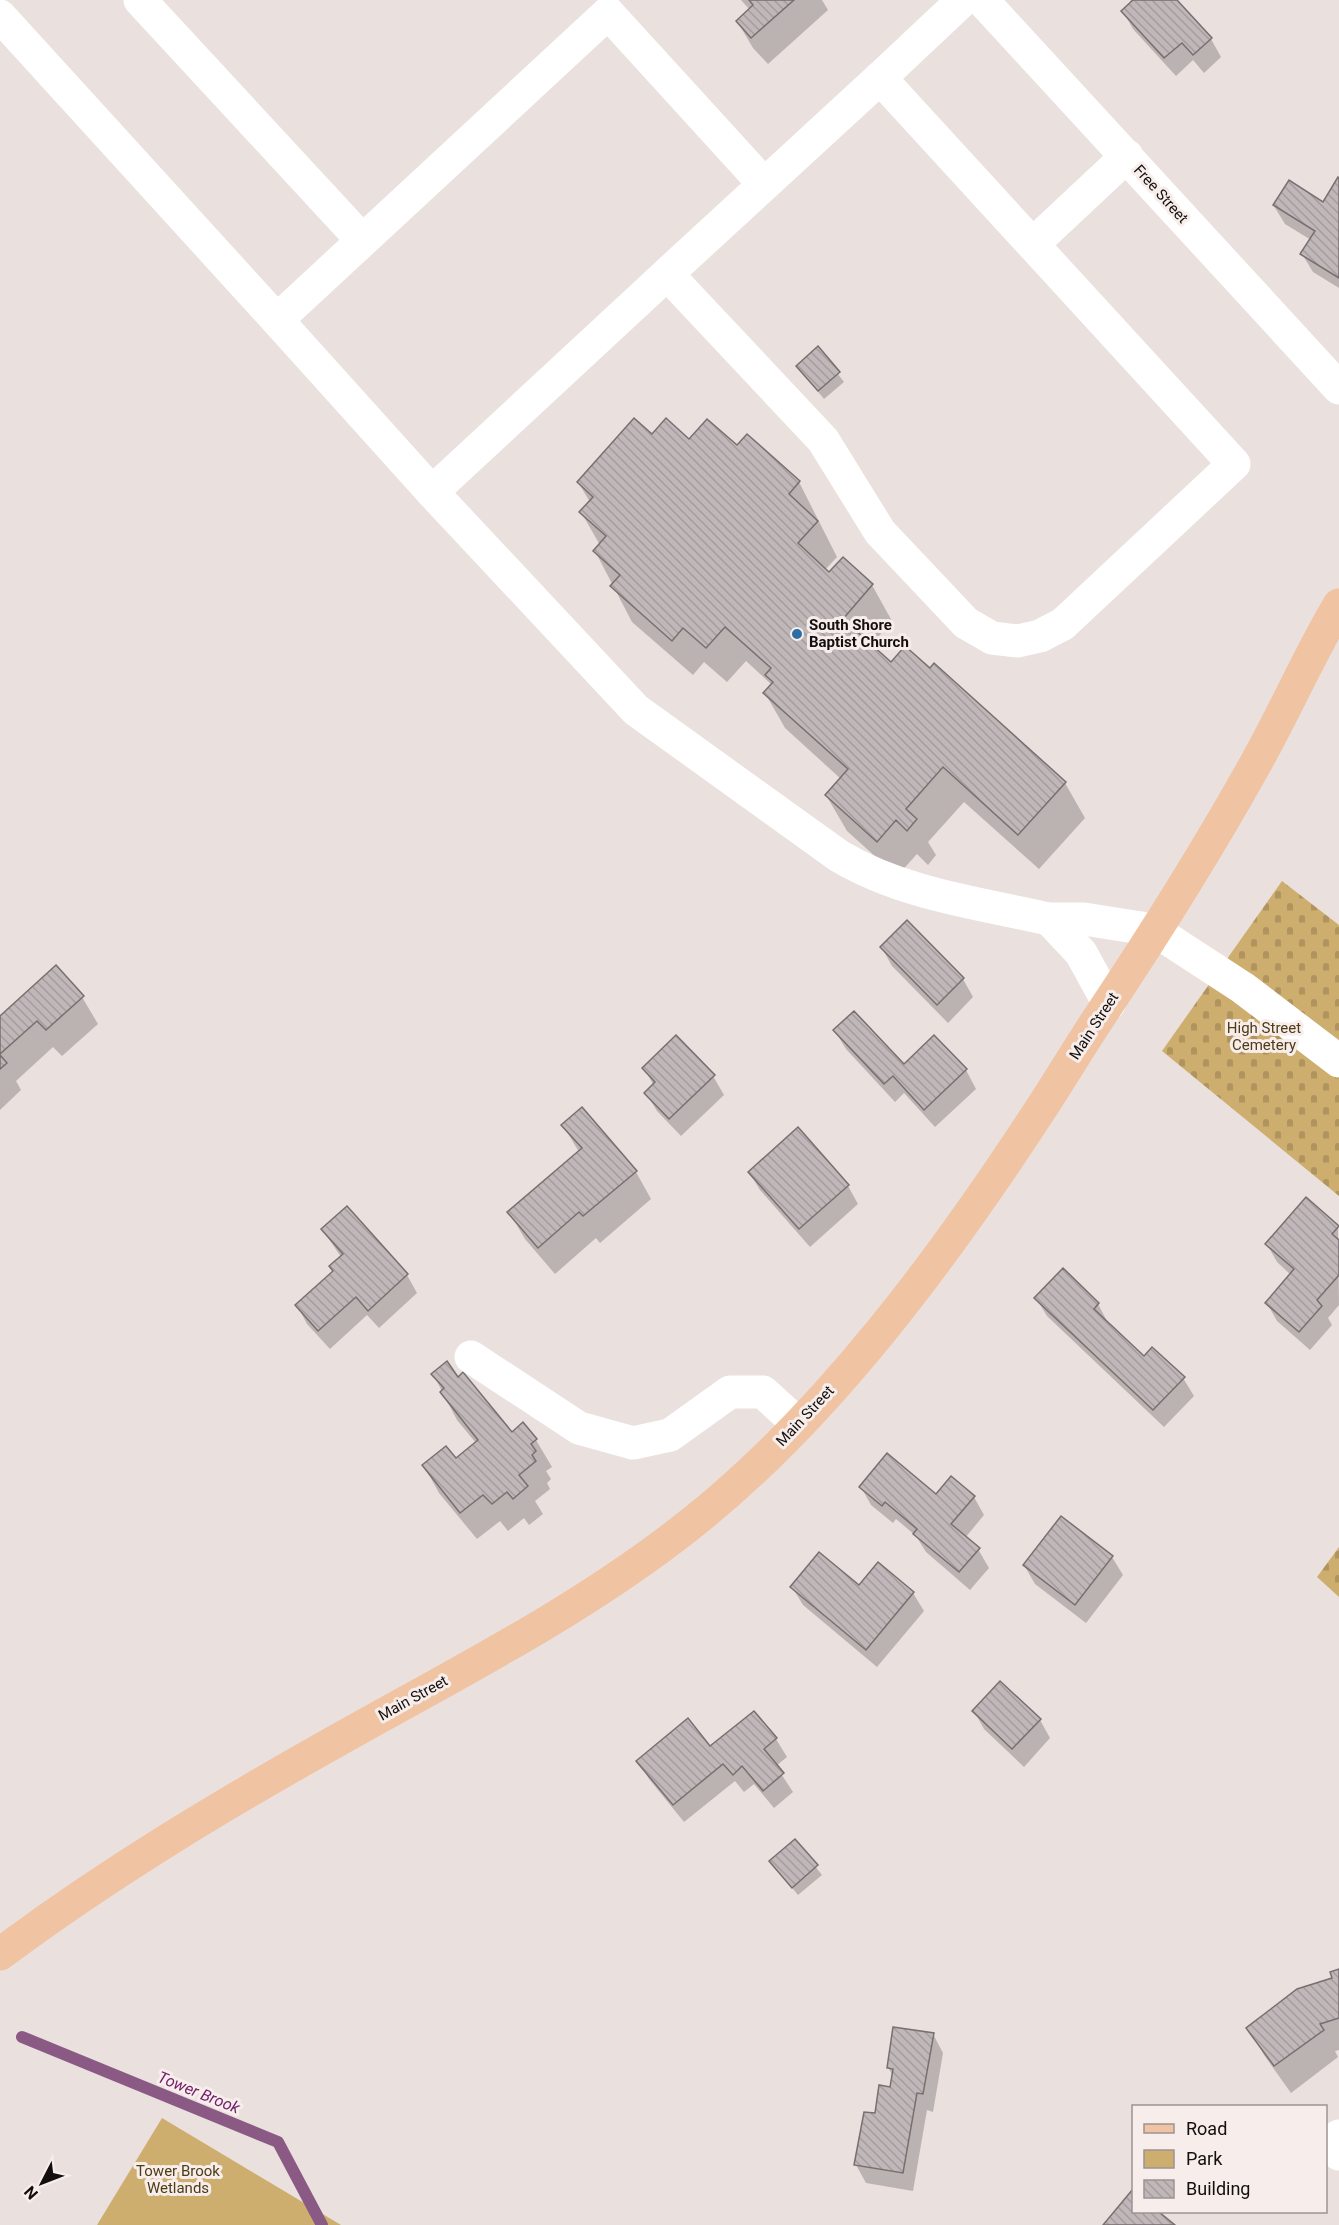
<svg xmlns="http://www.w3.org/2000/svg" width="1339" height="2225" font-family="Roboto,sans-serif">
	<defs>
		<pattern id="cemetery-stones" width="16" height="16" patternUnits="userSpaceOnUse" patternTransform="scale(1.5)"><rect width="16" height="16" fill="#ceae6e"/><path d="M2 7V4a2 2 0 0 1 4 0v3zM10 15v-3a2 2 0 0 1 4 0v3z" fill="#b0945e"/></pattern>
		<pattern id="building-back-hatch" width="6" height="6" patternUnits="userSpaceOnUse" patternTransform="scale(1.5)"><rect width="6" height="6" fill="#c0b7b9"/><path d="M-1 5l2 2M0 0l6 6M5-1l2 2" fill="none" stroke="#a49c9e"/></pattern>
	</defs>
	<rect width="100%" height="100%" fill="#eae0de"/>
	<!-- cemetery -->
	<g fill="url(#cemetery-stones)">
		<path d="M1282 881 1339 925V1196L1162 1051Z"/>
		<path d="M1339 1547V1597L1317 1577Z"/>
	</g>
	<!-- green -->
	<path fill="#ceae6e" d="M162 2118 341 2225H97Z"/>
	<!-- shadow -->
	<g fill="#0003">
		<path d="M741 0H822L828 10 768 64 753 48 737 21 750 10Z"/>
		<path d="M1130 0H1175L1211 39 1221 57 1204 73 1193 60 1176 76 1133 29 1123 11 1132 2Z"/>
		<path d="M1339 180V288L1313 272 1302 254 1311 240 1285 224 1274 206 1323 204Z"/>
		<path d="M818 348 844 382 824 399 797 366Z"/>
		<path d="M652 436 737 447 747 436 799 482 837 557 825 570 829 574 843 559 872 585 892 621 871 645 892 664 1065 783 1085 818 1039 869 964 802 928 842 936 855 928 865 917 854 897 876 847 831 826 795 841 779 785 728 765 693 772 685 746 661 727 682 704 662 693 675 632 622 595 551 600 545 581 512 590 502 578 482Z"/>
		<path d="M907 923 963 979 973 997 948 1023 892 966 882 948Z"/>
		<path d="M82 997 98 1024 62 1056 53 1047 16 1081 21 1090 0 1110V1018Z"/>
		<path d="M835 1031 903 1066 934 1037 966 1070 976 1089 935 1127 904 1093 895 1102 846 1049Z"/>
		<path d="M644 1068 713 1076 724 1095 681 1136 657 1111 646 1093 654 1086Z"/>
		<path d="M563 1125 636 1172 651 1199 600 1243 596 1238 555 1274 525 1239 509 1212 579 1152Z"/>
		<path d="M749 1172 848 1186 858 1204 810 1247 760 1190Z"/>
		<path d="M347 1208 407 1275 417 1293 379 1328 367 1315 330 1349 307 1324 297 1305 334 1272 341 1257 323 1230Z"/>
		<path d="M1338 1227 1339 1305 1328 1318 1332 1325 1310 1350 1277 1321 1267 1303 1291 1275 1277 1262 1267 1244Z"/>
		<path d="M1036 1298 1098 1304 1108 1323 1144 1358 1183 1378 1194 1396 1164 1427 1047 1316Z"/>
		<path d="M433 1374 458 1379 512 1434 536 1440 552 1467 546 1471 551 1479 547 1483 550 1489 535 1501 543 1514 529 1525 524 1518 508 1531 500 1521 477 1539 439 1493 424 1466 456 1460 476 1443 457 1420Z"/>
		<path d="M861 1487 936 1496 974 1497 984 1515 965 1538 978 1549 989 1568 970 1590 926 1552 916 1536 896 1519 893 1523 871 1505Z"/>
		<path d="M1112 1557 1123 1575 1086 1623 1035 1584 1024 1565Z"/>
		<path d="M792 1587H859L913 1593 924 1611 877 1667 803 1605Z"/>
		<path d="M974 1711 1040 1720 1050 1738 1024 1767 984 1729Z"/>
		<path d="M754 1713 776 1739 787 1757 776 1766 793 1792 774 1808 754 1784 744 1792 735 1781 684 1822 649 1779 638 1761 710 1748Z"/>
		<path d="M795 1841 822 1875 798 1895 771 1862Z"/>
		<path d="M1339 1970V2050L1335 2051 1338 2057 1291 2093 1264 2055 1248 2028 1334 1979Z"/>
		<path d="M933 2034 943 2053 933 2112 927 2110 913 2191 866 2183 856 2165 876 2115 891 2088 893 2076 888 2067Z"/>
	</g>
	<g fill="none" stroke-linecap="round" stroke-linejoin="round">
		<!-- stream -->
		<path stroke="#8a5984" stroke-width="12" d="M22 2037 278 2142 322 2225"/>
	</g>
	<!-- building -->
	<g fill="url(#building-back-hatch)" stroke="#786f71" stroke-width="1.5">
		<path d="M749 0H794L751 38 736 21 753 5Z"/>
		<path d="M1133 0H1177L1212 38 1193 55 1182 43 1164 58 1121 11Z"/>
		<path d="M1338 177 1339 178V278L1300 254 1315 231 1273 205 1289 180 1323 202Z"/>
		<path d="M818 346 840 372 818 391 796 366Z"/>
		<path d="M634 418 652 434 666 418 689 439 707 419 737 445 747 434 800 481 789 494 818 521 798 543 829 572 843 557 873 584 843 619 891 662 905 646 930 668 934 663 1066 782 1018 835 943 767 906 809 917 819 907 831 896 820 877 842 825 795 848 769 763 693 773 682 765 675 771 668 725 627 706 648 683 628 672 641 610 586 620 575 593 551 606 536 579 512 593 497 577 482Z"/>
		<path d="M907 920 964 978 937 1005 880 947Z"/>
		<path d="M56 965 84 996 46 1030 37 1021 0 1054V1016Z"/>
		<path d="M854 1011 904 1064 934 1035 967 1069 924 1110 893 1076 884 1084 833 1030Z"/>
		<path d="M676 1035 715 1075 669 1119 644 1093 655 1082 642 1068Z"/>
		<path d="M0 1055 7 1063 0 1069Z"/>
		<path d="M582 1107 637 1171 583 1216 579 1212 538 1248 507 1212 582 1148 561 1125Z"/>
		<path d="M798 1127 849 1185 799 1229 748 1172Z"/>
		<path d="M1306 1197 1339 1226 1332 1234 1339 1240V1275L1317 1300 1322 1306 1299 1332 1265 1303 1294 1269 1265 1244Z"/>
		<path d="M347 1206 408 1274 368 1311 356 1297 318 1331 295 1305 333 1271 329 1266 343 1254 321 1229Z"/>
		<path d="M1063 1268 1099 1303 1094 1309 1144 1356 1152 1347 1185 1377 1153 1410 1034 1298Z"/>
		<path d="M447 1361 458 1377 463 1372 512 1432 523 1422 537 1439 531 1444 536 1451 532 1455 536 1461 519 1475 528 1486 513 1499 507 1492 492 1504 483 1495 460 1513 422 1465 446 1446 456 1458 478 1440 440 1392 444 1388 431 1374Z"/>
		<path d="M887 1453 936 1494 951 1476 975 1496 951 1524 980 1548 959 1572 913 1534 917 1529 885 1502 882 1506 859 1487Z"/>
		<path d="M1061 1516 1113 1556 1075 1605 1023 1565Z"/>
		<path d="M819 1552 859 1585 878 1562 914 1592 866 1650 790 1587Z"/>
		<path d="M1000 1681 1041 1719 1012 1749 972 1711Z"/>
		<path d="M754 1711 777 1738 764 1749 784 1773 763 1791 742 1766 733 1775 723 1764 673 1805 636 1761 688 1718 710 1746Z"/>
		<path d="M795 1839 818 1865 792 1888 769 1861Z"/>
		<path d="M1339 1969V2018L1320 2024 1324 2030 1274 2066 1246 2028 1297 1989 1332 1978 1330 1972Z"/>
		<path d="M893 2027 934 2033 923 2094 917 2093 903 2173 854 2165 864 2112 875 2113 879 2085 890 2087 893 2069 887 2068Z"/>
		<path d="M1133 2189 1134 2212H1159L1175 2225H1103Z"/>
	</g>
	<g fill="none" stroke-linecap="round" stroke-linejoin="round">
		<!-- minor -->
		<g stroke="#fff" stroke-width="33">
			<path d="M140 0 362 240"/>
			<path d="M982 0 1339 388"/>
			<path d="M0 16 277 320"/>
			<path d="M880 78 963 0"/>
			<path d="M1033 244 1127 156"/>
			<path d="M667 274 880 78 1234 464 1063 624 1040 636 1018 641 992 638 966 623 880 532 823 440 667 274 432 492 636 710 839 856C903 894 977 903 1049 919"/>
			<path d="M432 492 277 320 608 13 763 183"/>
			<path d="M1109 1004 1081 953 1049 919H1084L1154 930 1243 988 1339 1061"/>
			<path d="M471 1357 579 1428 633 1443 670 1435 730 1392H763L798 1424"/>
			<path d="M1339 2136V2154"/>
		</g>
		<!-- major -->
		<path stroke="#f0c3a3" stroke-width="33" d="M0 1954C110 1872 227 1802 347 1735 463 1670 583 1609 688 1526 826 1418 945 1256 1040 1110 1060 1080 1078 1049 1098 1019 1152 938 1205 854 1252 770 1283 716 1307 659 1339 605"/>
	</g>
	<!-- markers -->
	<circle fill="#2c6ea4" stroke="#f7edeb" stroke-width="2" cx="797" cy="634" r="6"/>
	<g text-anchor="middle" stroke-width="6" stroke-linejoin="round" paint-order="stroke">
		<!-- street labels -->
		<g font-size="15" fill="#120f0e" stroke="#f7edeb">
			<text transform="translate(1161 194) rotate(48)" y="5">Free Street</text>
			<text transform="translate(1094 1026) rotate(-57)" y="5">Main Street</text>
			<text transform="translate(805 1416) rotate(-47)" y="5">Main Street</text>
			<text transform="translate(413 1698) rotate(-29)" y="5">Main Street</text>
		</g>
		<!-- poi labels -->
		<g font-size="15" font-weight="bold" fill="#120f0e" stroke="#f7edeb" text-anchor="start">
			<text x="809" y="630">South Shore<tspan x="809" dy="17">Baptist Church</tspan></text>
		</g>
		<!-- park labels -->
		<g font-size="15" fill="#4d3c16" stroke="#f7edeb">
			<text x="1264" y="1033">High Street<tspan x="1264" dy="17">Cemetery</tspan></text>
			<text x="178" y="2176">Tower Brook<tspan x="178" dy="17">Wetlands</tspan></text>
		</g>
		<!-- water labels -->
		<g font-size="16" font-style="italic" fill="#701d6a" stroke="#f7edeb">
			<text transform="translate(199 2092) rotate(22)" y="6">Tower Brook</text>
		</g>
	</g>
	<!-- legend -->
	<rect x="1132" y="2105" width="195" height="108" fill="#f7edeb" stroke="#9b9493" stroke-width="1.5"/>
	<rect x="1144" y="2124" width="30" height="9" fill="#f0c3a3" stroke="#9b9493" stroke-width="1.5"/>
	<text x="1186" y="2135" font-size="18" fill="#120f0e">Road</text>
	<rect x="1144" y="2150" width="30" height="18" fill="#ceae6e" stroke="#9b9493" stroke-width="1.5"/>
	<text x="1186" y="2165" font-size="18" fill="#120f0e">Park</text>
	<rect x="1144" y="2180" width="30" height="18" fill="url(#building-back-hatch)" stroke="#9b9493" stroke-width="1.5"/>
	<text x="1186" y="2195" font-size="18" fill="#120f0e">Building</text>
	<!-- north arrow -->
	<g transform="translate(42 2183) rotate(228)" stroke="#f7edeb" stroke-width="4.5" paint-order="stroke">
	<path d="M0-4.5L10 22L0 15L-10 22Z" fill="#120f0e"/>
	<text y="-9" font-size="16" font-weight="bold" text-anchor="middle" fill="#120f0e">N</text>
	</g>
</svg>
